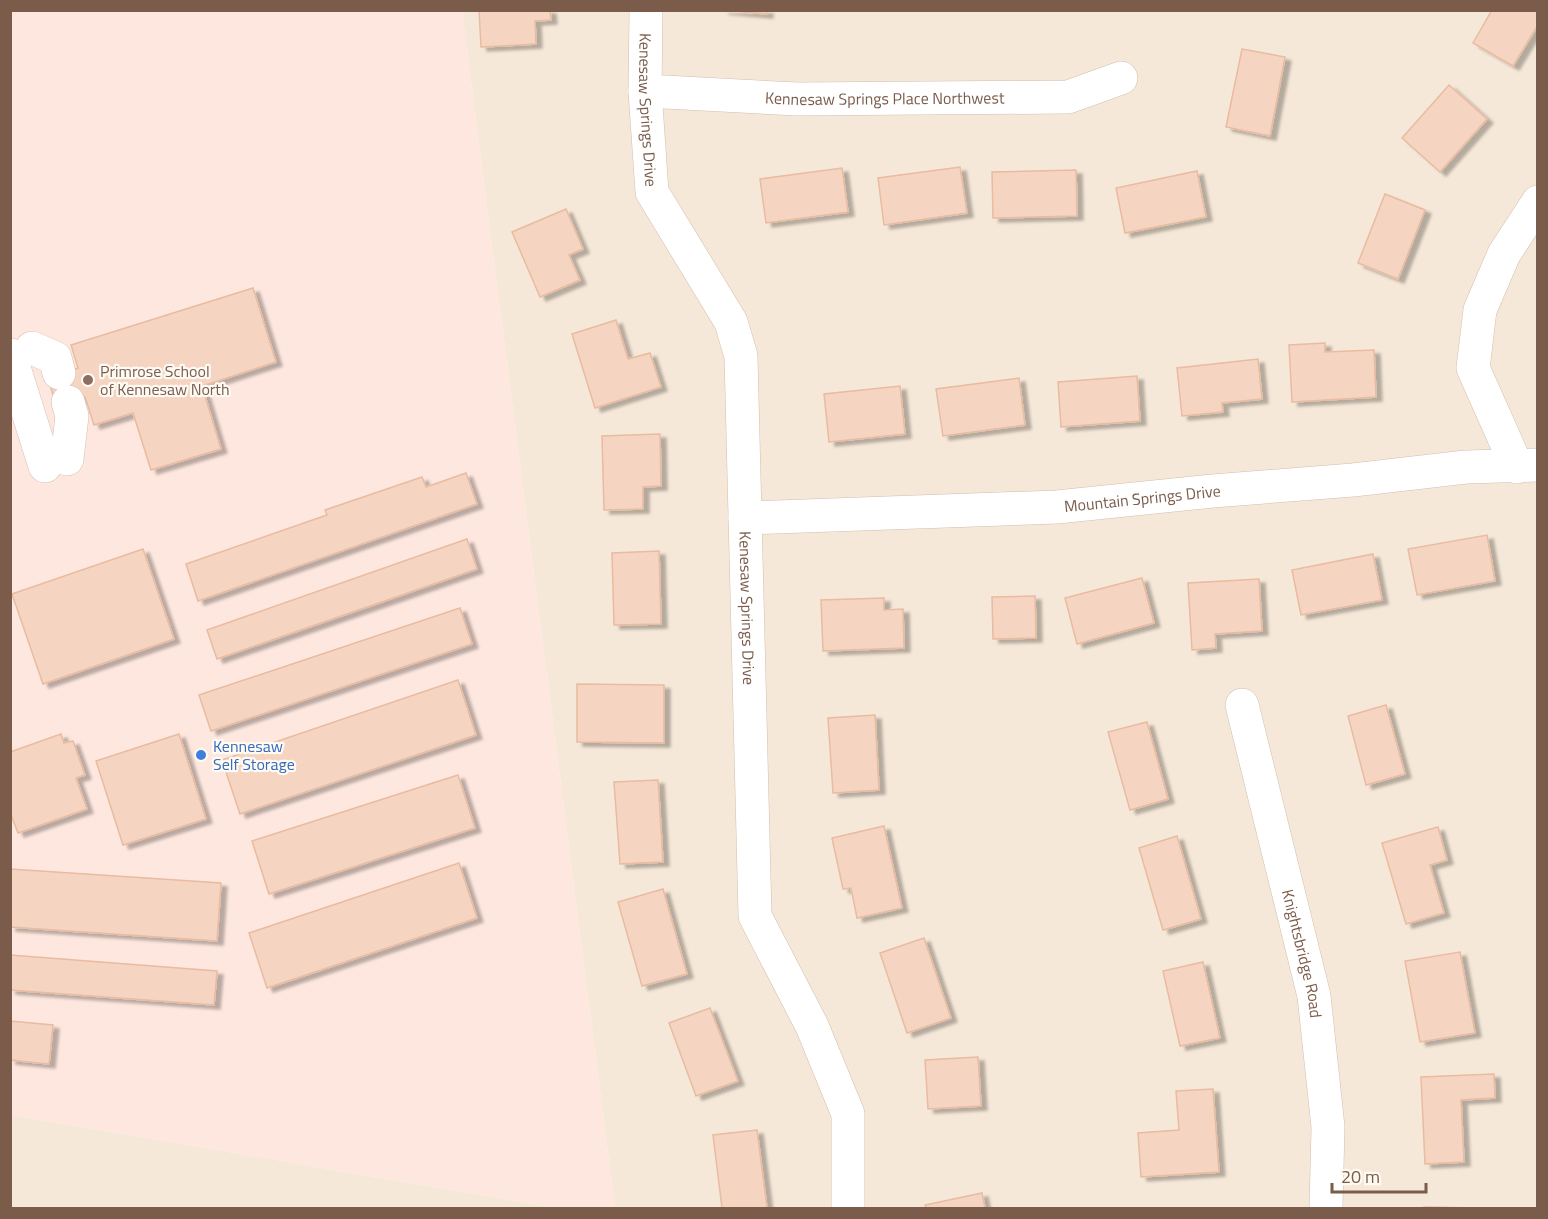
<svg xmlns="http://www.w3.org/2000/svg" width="1548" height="1219" font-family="'Titillium Web',sans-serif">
	<defs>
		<filter id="shadow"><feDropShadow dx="6" dy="4" stdDeviation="1.5" flood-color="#0004"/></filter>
	</defs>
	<rect width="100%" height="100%" fill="#fef6eb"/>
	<!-- residential -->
	<g fill="#f6e8d8">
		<path d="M462 11H1537V1208H615Z"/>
		<path d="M11 1115 558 1208H11Z"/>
	</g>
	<!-- commercial -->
	<path fill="#fee7de" d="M10 11H462L615 1208H558L11 1115Z"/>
	<!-- building -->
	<g fill="#f5d5c1" stroke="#e9bba0" stroke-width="1.5" filter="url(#shadow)">
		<path d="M479 10H550L551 20 535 21 536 44 481 47Z"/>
		<path d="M722 10H767V14Z"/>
		<path d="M1492 10H1538V25L1513 66 1473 43Z"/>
		<path d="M1242 49 1285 57 1270 136 1226 127Z"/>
		<path d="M1449 85 1487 119 1440 172 1402 138Z"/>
		<path d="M960 167 967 213 884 225 878 178Z"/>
		<path d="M842 168 848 212 766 223 760 179Z"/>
		<path d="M1076 170 1077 216 993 218 992 172Z"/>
		<path d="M1197 171 1206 217 1125 233 1116 188Z"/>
		<path d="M1385 194 1425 210 1398 279 1358 263Z"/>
		<path d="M566 209 583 249 569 255 580 280 540 297 512 232Z"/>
		<path d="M253 288 276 362 202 386 221 449 151 470 133 413 94 425 85 397 56 406 48 377 78 368 71 345Z"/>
		<path d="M616 320 628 359 650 353 661 387 595 408 572 334Z"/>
		<path d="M1325 343V352L1374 350 1376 397 1292 402 1289 345Z"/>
		<path d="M1258 359 1262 399 1222 403 1223 412 1182 416 1177 368Z"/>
		<path d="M1137 376 1140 421 1061 427 1058 382Z"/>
		<path d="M1019 378 1025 425 943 436 936 389Z"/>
		<path d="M900 386 905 434 829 442 824 394Z"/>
		<path d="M660 434 661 486 643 487V509L604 510 602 436Z"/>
		<path d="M466 473 477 504 198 601 186 564 327 515 325 510 422 477 426 487Z"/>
		<path d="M1487 535 1495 581 1417 595 1408 549Z"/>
		<path d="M467 539 477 569 217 659 207 630Z"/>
		<path d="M143 549 174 639 43 684 12 594Z"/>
		<path d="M659 551 661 624 614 625 612 553Z"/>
		<path d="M1373 554 1382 600 1301 615 1292 570Z"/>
		<path d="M1142 578 1154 623 1077 644 1065 598Z"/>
		<path d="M1259 579 1262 631 1215 634 1216 648 1192 650 1188 583Z"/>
		<path d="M1035 596 1036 638 993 639 992 597Z"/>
		<path d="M884 598V610L903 609 904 648 823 651 821 600Z"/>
		<path d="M460 608 472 644 211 731 199 695Z"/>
		<path d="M458 680 476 735 240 814 222 760Z"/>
		<path d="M577 684 664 685V743L577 742Z"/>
		<path d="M1386 705 1405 774 1366 785 1348 716Z"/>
		<path d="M875 715 879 790 833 793 828 718Z"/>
		<path d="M1147 722 1168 799 1130 810 1108 732Z"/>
		<path d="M61 734 64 743 73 741 85 775 76 778 87 809 18 833 10 812V752Z"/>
		<path d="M179 734 206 819 123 845 96 761Z"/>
		<path d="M458 775 475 828 269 894 252 841Z"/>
		<path d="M658 780 663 862 620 864 614 782Z"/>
		<path d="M884 826 902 908 857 918 851 888 843 889 832 838Z"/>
		<path d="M1438 827 1447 860 1430 865 1444 913 1406 924 1382 843Z"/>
		<path d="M1177 836 1201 919 1163 930 1139 848Z"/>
		<path d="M459 863 477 918 267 988 249 933Z"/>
		<path d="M10 869 221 883 217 941 10 927Z"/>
		<path d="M663 889 687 974 642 986 618 902Z"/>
		<path d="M924 938 951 1018 907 1033 880 953Z"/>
		<path d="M1460 952 1475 1033 1420 1042 1405 961Z"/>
		<path d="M10 955 217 971 214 1005 10 990Z"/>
		<path d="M1203 962 1220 1038 1180 1046 1163 971Z"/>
		<path d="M710 1008 738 1081 696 1096 669 1023Z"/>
		<path d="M10 1021 53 1025 49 1064 10 1060Z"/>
		<path d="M978 1057 981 1106 928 1109 925 1060Z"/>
		<path d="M1494 1074 1495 1098 1461 1100 1464 1162 1425 1164 1421 1077Z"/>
		<path d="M1213 1089 1219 1172 1141 1177 1138 1133 1179 1130 1176 1091Z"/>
		<path d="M757 1130 767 1208H722L713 1135Z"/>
		<path d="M982 1193 985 1208H926L925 1205Z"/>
		<path d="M1424 1207 1477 1208H1424Z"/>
	</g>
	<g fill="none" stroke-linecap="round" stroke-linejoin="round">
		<defs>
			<g id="minor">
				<path id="s1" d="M646 10 645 91 652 192 731 322 741 356 755 916 812 1026 848 1114V1208"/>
				<path id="s2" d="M645 91 797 99 1068 97 1121 78"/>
				<path d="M32 348 55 358 59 373"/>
				<path d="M10 355 45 466"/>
				<path d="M67 459 72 416 68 402"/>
				<path d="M1517 467 1473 368 1480 310 1504 254 1538 202"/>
				<path id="s3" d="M745 518 1057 507 1213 491 1353 480 1466 467 1538 465"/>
				<path id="s4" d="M1242 705 1314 996 1328 1127 1326 1208"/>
			</g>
		</defs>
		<!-- minor casing -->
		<use href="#minor" stroke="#d2beae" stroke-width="34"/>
		<!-- minor -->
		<use href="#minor" stroke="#fff" stroke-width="33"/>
	</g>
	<!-- markers -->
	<circle fill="#8d6e63" stroke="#fffaf2" stroke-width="2" cx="88" cy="380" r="6"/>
	<circle fill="#3f7fe0" stroke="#fffaf2" stroke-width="2" cx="201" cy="755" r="6"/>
	<g text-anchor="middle" stroke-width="4.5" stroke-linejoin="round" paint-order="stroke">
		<!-- street labels -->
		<g font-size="16" fill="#7b5c4b" stroke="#fffaf2">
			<text dy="6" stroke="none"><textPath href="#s2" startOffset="240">Kennesaw Springs Place Northwest</textPath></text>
			<text dy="6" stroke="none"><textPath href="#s1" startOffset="100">Kenesaw Springs Drive</textPath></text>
			<text dy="6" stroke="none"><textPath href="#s3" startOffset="398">Mountain Springs Drive</textPath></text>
			<text dy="6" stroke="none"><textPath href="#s1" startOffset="622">Kenesaw Springs Drive</textPath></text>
			<text dy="6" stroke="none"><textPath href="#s4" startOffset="256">Knightsbridge Road</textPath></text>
		</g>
		<!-- education labels -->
		<g font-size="16" fill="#785e54" stroke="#fffaf2" text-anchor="start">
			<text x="100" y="377">Primrose School<tspan x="100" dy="18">of Kennesaw North</tspan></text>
		</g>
		<!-- shop labels -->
		<g font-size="16" fill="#366cbe" stroke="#fffaf2" text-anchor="start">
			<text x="213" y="752">Kennesaw<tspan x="213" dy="18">Self Storage</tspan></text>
		</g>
	</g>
	<!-- border -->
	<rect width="1548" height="1219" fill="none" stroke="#7b5c4b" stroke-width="24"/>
	<!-- scale -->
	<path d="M1332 1183v9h94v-9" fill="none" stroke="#7b5c4b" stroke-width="3"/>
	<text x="1341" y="1183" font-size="18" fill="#7b5c4b" stroke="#fffaf2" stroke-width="4.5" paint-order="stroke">20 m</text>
</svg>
